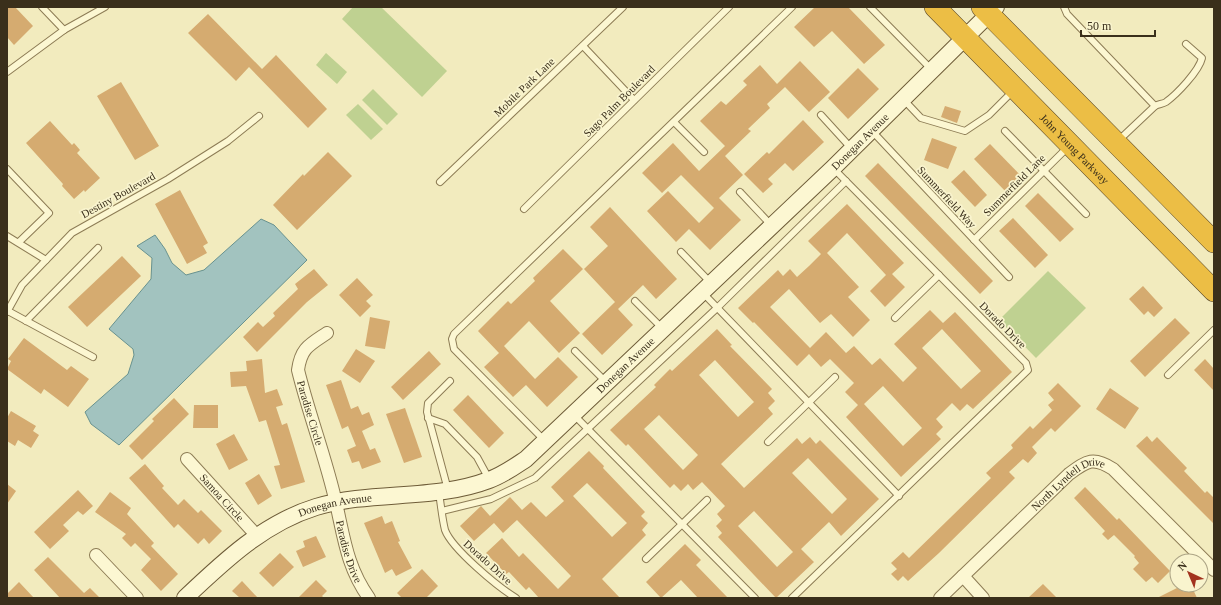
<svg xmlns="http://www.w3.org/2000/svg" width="1221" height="605" font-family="Georgia,serif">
	<rect width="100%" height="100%" fill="#f2ebbe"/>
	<!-- green -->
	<g fill="#bfd191">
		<path d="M353 7H381L447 71 422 97 342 19Z"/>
		<path d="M326 53 347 72 337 84 316 65Z"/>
		<path d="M373 89 398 114 387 125 362 100Z"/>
		<path d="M358 104 383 129 371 140 346 115Z"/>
		<path d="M1048 271 1086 308 1036 358 999 320Z"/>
	</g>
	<!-- water -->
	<path fill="#a2c3bf" stroke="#68928f" d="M261 219 274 225 307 260 119 445 91 424 85 412 128 374 134 355 133 349 109 329 151 279 152 258 137 246 155 235 165 249 172 263 186 275 204 270Z"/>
	<!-- building -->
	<g fill="#d5ab70" fill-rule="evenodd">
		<path d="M7 7H15L33 26 14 45 7 37Z"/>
		<path d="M815 7H848L885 45 864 64 832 31 814 47 794 27Z"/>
		<path d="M208 14 262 69 276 55 327 109 308 128 249 67 236 81 188 33Z"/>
		<path d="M800 61 830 92 809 112 785 87 767 104 770 108 748 129 751 131 725 156 743 175 719 198 741 220 710 250 689 229 676 242 647 211 668 191 699 223 714 208 681 175 662 193 642 173 673 143 699 171 725 146 700 121 721 101 726 105 747 85 743 81 760 65 777 84Z"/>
		<path d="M858 68 879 89 848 119 828 98Z"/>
		<path d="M121 82 159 146 135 160 97 96Z"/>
		<path d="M945 106 961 111 957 123 941 117Z"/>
		<path d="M803 120 824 142 793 171 785 163 768 179 773 184 763 193 744 174 767 152 769 154Z"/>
		<path d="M50 121 72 145 74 143 80 150 77 153 100 178 85 192 84 190 74 199 62 186 63 184 26 143Z"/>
		<path d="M932 138 957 147 948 169 924 160Z"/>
		<path d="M990 144 1024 179 1008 194 974 159Z"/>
		<path d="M328 152 352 176 297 230 273 205 303 174 304 176Z"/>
		<path d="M878 163 993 281 980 294 865 176Z"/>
		<path d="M964 170 987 195 975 207 951 182Z"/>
		<path d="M180 190 208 243 203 246 207 253 187 264 155 204Z"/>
		<path d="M1038 193 1074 229 1060 242 1025 206Z"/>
		<path d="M847 204 904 263 892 274 905 287 885 307 870 291 886 275 847 233 827 253 859 287 848 297 870 320 853 337 831 314 820 323 789 289 770 307 810 348 826 332 846 353 854 346 872 365 880 358 903 382 917 368 894 344 930 310 943 323 955 312 1012 372 973 409 967 404 960 411 952 403 936 419 943 427 936 434 941 439 901 477 846 417 858 405 845 392 854 383 830 359 821 367 809 354 797 366 754 322 753 323 738 308 778 270 783 276 790 269 797 277 809 266 821 254 808 241ZM942 329 981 371 961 389 922 348ZM883 386 922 428 903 446 864 404Z"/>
		<path d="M610 207 677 279 656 299 643 285 618 309 633 325 602 355 582 334 615 302 584 269 608 246 590 227Z"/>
		<path d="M1013 218 1048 255 1035 268 999 231Z"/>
		<path d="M563 249 583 269 550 301 580 333 559 353 529 321 504 346 535 379 558 357 578 377 547 407 526 385 513 397 484 367 499 353 478 331 508 301 511 304 535 281 533 278Z"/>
		<path d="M122 256 141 276 87 327 68 307Z"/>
		<path d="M314 269 328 285 307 302 257 352 243 337 258 322 263 327 275 316 273 313 298 289 295 284Z"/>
		<path d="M357 278 373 295 366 301 371 306 360 317 339 295Z"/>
		<path d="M1143 286 1163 308 1154 317 1148 311 1144 315 1129 299Z"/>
		<path d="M370 317 390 321 385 349 365 346Z"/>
		<path d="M1175 318 1190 333 1145 377 1130 361Z"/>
		<path d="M717 329 732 345 730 346 772 389 768 393 775 401 768 408 773 414 721 464 744 488 797 438 802 444 810 437 816 444 820 440 879 499 841 536 829 522 801 549 814 562 776 598 718 537 722 533 716 526 722 520 717 514 725 506 702 482 693 490 688 484 681 491 674 484 670 488 628 444 626 446 610 430 656 387 654 385 670 369 672 371ZM715 360 754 402 738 417 699 375ZM659 415 698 455 683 470 644 429ZM808 458 847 499 832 514 792 473ZM754 511 793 552 777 567 738 526Z"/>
		<path d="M24 338 67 370 71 366 89 379 68 407 44 389 41 394 7 369 11 361 8 359Z"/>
		<path d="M356 349 375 361 360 383 342 371Z"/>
		<path d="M429 351 441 364 403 400 391 387Z"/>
		<path d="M262 359 265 393 277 389 283 405 276 407 282 425 287 423 305 482 281 489 274 466 280 465 266 420 259 422 246 386 231 387 230 372 247 371 246 361Z"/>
		<path d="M1205 359 1214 369V391L1194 370Z"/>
		<path d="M341 380 351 409 358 406 362 415 369 412 374 425 362 431 370 450 375 448 381 462 362 469 359 461 352 463 347 450 356 446 348 426 342 429 326 385Z"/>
		<path d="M1058 383 1081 406 1055 432 1051 428 1032 447 1037 453 1028 463 1023 459 1009 472 1015 478 939 553 908 581 903 576 898 581 891 574 897 569 891 563 903 552 909 558 991 478 986 473 1013 448 1011 445 1030 426 1033 429 1052 410 1048 405 1054 400 1048 393Z"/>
		<path d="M1110 388 1139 408 1125 429 1096 409Z"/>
		<path d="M468 395 504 433 489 448 453 410Z"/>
		<path d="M174 398 189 414 142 460 129 446 154 421 152 419Z"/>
		<path d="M194 405H218V428H193Z"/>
		<path d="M405 408 422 457 404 463 386 414Z"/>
		<path d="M11 411 36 426 33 431 39 435 31 448 18 440 15 446 7 441V418Z"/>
		<path d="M234 434 248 460 229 470 216 444Z"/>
		<path d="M1147 436 1152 442 1157 437 1187 468 1184 471 1205 493 1207 491 1214 498V524L1136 446Z"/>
		<path d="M589 451 604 466 603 468 645 512 641 516 648 523 642 530 646 535 602 579 620 598H539L529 587 526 590 509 572 506 574 486 553 502 538 519 557 523 553 558 589 571 576 517 520 503 533 494 523 474 541 460 526 481 506 490 516 510 497 522 510 531 502 546 517 564 501 551 487ZM587 483 627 523 612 537 573 496Z"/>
		<path d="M145 464 164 486 162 488 178 505 184 499 198 513 201 510 222 531 209 544 204 538 198 544 178 524 174 528 129 478Z"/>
		<path d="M259 474 272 496 258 505 245 483Z"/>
		<path d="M7 484 16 491 7 504Z"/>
		<path d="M1085 487 1117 520 1119 518 1170 571 1158 583 1152 577 1146 582 1133 569 1139 563 1134 557 1135 556 1114 535 1108 540 1102 534 1105 531 1074 498Z"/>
		<path d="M78 490 93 506 83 515 78 511 63 525 69 531 50 549 34 532Z"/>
		<path d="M110 492 131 508 127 514 154 543 151 546 178 574 161 591 141 570 151 559 135 543 131 547 122 538 126 534 95 512Z"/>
		<path d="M382 516 385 524 392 521 400 541 398 542 412 568 396 576 392 569 385 573 364 523Z"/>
		<path d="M316 536 326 557 303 567 296 551 305 547 303 541Z"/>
		<path d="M685 544 701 560 696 565 728 598H698L681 580 661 598 646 582Z"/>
		<path d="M280 553 294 567 273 587 259 573Z"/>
		<path d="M48 557 84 593 90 588 100 598H60L34 570Z"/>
		<path d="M422 569 438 586 426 598H402L397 593Z"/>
		<path d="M316 580 327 591 322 596 324 598H298Z"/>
		<path d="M242 581 258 598H240L232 591Z"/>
		<path d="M19 582 34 598H7V594Z"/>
		<path d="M1043 584 1057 598H1028Z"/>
		<path d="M1183 585H1191L1197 598H1157Z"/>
	</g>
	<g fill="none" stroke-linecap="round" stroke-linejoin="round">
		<defs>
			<g id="lane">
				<path d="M42 7 64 30"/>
				<path d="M870 7 931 69"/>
				<path d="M1064 7 1067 14 1155 106 1119 140"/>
				<path d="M583 46 634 100"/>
				<path d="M7 72 64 30 105 7"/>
				<path d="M903 99 921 118 965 131 989 115 1013 91"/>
				<path d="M1155 106C1158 104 1163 104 1166 102 1177 94 1199 71 1202 58L1186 44"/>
				<path d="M821 115 852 149"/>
				<path d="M674 122 704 152"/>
				<path d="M872 131 1009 277"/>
				<path d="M1005 131 1086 214"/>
				<path d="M7 169 49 213 19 242"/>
				<path d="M440 182 623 7"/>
				<path d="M740 192 772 226"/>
				<path d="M524 209 729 7"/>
				<path d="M7 236 46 260"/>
				<path d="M974 240 1068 147"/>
				<path d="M681 252 710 282"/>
				<path d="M703 293 899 496"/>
				<path d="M635 301 662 328"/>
				<path d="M8 311 93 357"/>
				<path d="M7 312 22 285 72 233 168 179 228 141 259 116"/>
				<path d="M895 318 939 275"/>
				<path d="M26 321 98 248"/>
				<path d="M575 351 606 382"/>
				<path d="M1168 375 1214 330"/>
				<path d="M574 415 755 598"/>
				<path d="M428 418 445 424 477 457 489 479"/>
				<path d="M545 441 454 349 452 339 454 334 792 7"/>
				<path d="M768 442 835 377"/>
				<path d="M448 490 427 412 428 403 450 381"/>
				<path d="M439 493C441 505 442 518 445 530 452 549 498 587 516 598"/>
				<path d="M442 511 491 499 535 478 717 308 846 181"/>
				<path d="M646 559 707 500"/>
				<path d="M792 598 1028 370 1026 363 833 168"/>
			</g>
			<g id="street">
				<path id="s1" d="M327 333C309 345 301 348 298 370 309 415 326 458 336 503 344 538 347 567 369 598"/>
				<path id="s2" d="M187 459 257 536"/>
				<path d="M96 555 137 598"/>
				<path d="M963 576 983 598"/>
				<path id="s3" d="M940 598 1069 474C1087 461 1093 456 1113 469L1214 570"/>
			</g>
			<g id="secondary">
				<path id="s4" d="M185 598C224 561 264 523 316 507 372 490 434 501 489 480 503 475 514 467 526 459L833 168 996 7"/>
			</g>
			<g id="highway">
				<path id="s5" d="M935 7 1214 291"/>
				<path d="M982 7 1214 242"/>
			</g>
		</defs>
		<!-- lane casing -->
		<use href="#lane" stroke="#8d7c55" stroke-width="8"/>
		<!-- street casing -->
		<use href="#street" stroke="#8d7c55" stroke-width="14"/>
		<!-- secondary casing -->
		<use href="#secondary" stroke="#6e5c38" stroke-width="18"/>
		<!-- highway casing -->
		<use href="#highway" stroke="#5a482a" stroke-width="22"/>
		<!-- lane -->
		<use href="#lane" stroke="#fcf7d2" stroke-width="6"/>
		<!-- street -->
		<use href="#street" stroke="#fcf7d2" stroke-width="12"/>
		<!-- secondary -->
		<use href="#secondary" stroke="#fcf7d2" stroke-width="16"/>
		<!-- highway -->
		<use href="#highway" stroke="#ecbe45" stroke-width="21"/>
	</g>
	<g text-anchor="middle" stroke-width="3.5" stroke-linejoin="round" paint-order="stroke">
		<!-- street labels -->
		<g font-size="11" fill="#3a2f1b" stroke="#f9f4ce">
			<text transform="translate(524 87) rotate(-44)" y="4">Mobile Park Lane</text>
			<text transform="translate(619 101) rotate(-45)" y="4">Sago Palm Boulevard</text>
			<text dy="4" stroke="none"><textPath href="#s4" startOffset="840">Donegan Avenue</textPath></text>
			<text dy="4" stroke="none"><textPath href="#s5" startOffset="199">John Young Parkway</textPath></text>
			<text transform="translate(1014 185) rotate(-45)" y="4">Summerfield Lane</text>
			<text transform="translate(118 195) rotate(-29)" y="4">Destiny Boulevard</text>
			<text transform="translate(947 197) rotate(47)" y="4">Summerfield Way</text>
			<text transform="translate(1003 325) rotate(45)" y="4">Dorado Drive</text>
			<text dy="4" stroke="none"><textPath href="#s4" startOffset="516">Donegan Avenue</textPath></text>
			<text dy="4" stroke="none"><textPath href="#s1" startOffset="94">Paradise Circle</textPath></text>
			<text dy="4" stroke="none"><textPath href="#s3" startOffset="174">North Lyndell Drive</textPath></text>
			<text dy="4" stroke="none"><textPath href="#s2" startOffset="52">Samoa Circle</textPath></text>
			<text dy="4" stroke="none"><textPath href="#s4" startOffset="180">Donegan Avenue</textPath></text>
			<text dy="4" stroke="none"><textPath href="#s1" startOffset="238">Paradise Drive</textPath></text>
			<text transform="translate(488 562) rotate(42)" y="4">Dorado Drive</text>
		</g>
	</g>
	<!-- border -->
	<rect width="1221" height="605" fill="none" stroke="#3a2f1b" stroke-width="16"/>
	<!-- north arrow -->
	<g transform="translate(1189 573) rotate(316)"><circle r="19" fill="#f9f4ce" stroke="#ada586"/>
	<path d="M0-3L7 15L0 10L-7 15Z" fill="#a2331e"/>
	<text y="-6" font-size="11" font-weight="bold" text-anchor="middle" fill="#3a2f1b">N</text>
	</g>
	<!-- scale -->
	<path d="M1081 30v6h74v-6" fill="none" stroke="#3a2f1b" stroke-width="2"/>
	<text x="1087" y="30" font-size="12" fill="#3a2f1b" stroke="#f9f4ce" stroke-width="3" paint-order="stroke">50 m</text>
</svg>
